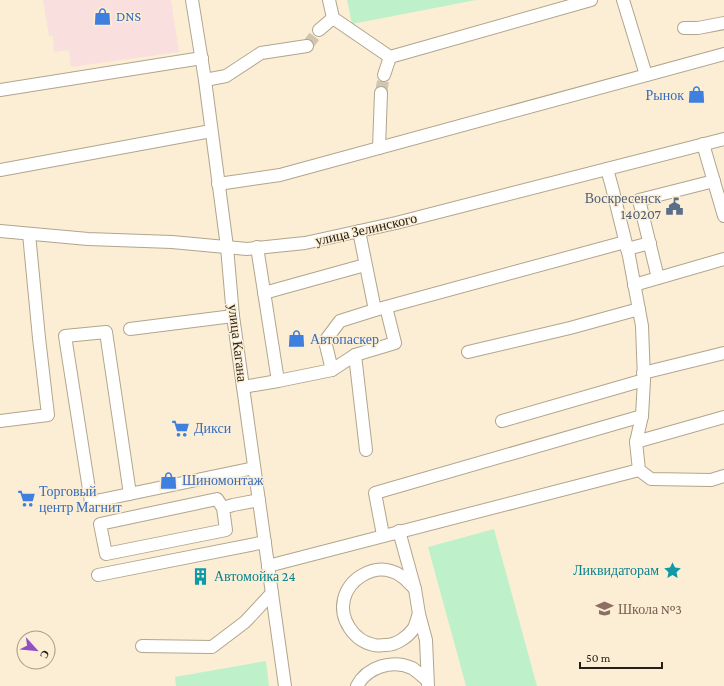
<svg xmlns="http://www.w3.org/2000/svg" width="724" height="686" font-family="'Crimson Pro',serif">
	<rect width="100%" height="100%" fill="#fbeed4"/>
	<!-- commercial -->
	<path fill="#f9dfdd" d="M43 0H171L179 52 71 67 69 50 54 52 53 36H49Z"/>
	<!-- green -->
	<g fill="#bef1ca">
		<path d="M347 0H476L352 24Z"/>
		<path d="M494 529 537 686H466L428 547Z"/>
		<path d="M266 661 269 686H176L175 677Z"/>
	</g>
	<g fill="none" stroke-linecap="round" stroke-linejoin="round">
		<!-- minor-tunnel -->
		<g stroke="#d0c5ae" stroke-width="12" stroke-dasharray="12 6" stroke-linecap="butt">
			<path d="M307 46 319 30"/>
			<path d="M381 93 384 75"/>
		</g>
		<defs>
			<g id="minor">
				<path d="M192 0 205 80 227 247 233 316 285 686"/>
				<path d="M329 0 333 18 390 57 591 0"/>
				<path d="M623 0 646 75"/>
				<path d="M684 28H698L724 23"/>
				<path d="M319 30 333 18"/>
				<path d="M384 75 390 57"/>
				<path d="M205 80 226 76 261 53 307 46"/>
				<path d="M0 90 202 58"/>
				<path d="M703 144 724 216"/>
				<path d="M379 148 381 93"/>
				<path d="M607 169 612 187 629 256 642 326 644 380 642 416 636 442 639 470 651 479 711 480 724 476"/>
				<path d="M0 170 211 131"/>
				<path d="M218 184 280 175 724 54"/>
				<path d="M0 231 88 239 172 242 247 249 305 243 396 223 724 139"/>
				<path d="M359 231 375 310 625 242"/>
				<path d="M257 247 278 381"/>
				<path d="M627 249 650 243"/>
				<path d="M658 278 639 200 714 181"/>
				<path d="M634 285 724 259"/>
				<path d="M264 293 365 265"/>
				<path d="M130 329 233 316"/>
				<path d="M468 352 570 328 639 309"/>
				<path d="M355 355 366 450"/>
				<path d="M332 370 325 341 340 321 375 310"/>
				<path d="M643 373 724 353"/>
				<path d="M243 387 278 381 332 370 355 355 395 343 386 307"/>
				<path d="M0 421 48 415 39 338 29 234"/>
				<path d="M502 421 644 380"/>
				<path d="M636 442 724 417"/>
				<path d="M130 494 106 332 65 336 91 502 235 472 254 468"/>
				<path d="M223 508 217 499 100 524 106 554 226 530 223 508 233 505 259 500"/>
				<path d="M399 531 415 589 419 614 426 640 428 686"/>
				<path d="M383 535 375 493 642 416"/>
				<path d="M268 566 639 470"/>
				<path d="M98 575 265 542"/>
				<path d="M415 589C408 582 402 574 391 571 372 565 349 579 344 599 339 619 354 641 374 645 377 646 382 645 386 645 396 645 408 637 414 628 416 624 417 618 419 614"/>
				<path d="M142 646 212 647 245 622 272 593"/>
				<path d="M357 686C367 667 392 659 412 668 417 671 423 677 427 680"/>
			</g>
		</defs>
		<!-- minor casing -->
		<use href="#minor" stroke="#b1a58d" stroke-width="14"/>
		<!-- minor -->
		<use href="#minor" stroke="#fff" stroke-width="12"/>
	</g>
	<!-- icons -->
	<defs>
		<symbol id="shop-bare" viewBox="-9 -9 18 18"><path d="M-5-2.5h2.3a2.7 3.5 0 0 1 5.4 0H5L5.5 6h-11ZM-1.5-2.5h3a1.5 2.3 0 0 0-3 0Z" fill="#3f7fe0" stroke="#fbeed4" stroke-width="2.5" paint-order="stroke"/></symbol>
		<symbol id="civic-bare" viewBox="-9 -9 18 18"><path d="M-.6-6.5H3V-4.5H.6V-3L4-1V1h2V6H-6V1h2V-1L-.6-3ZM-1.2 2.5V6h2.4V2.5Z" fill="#5c6f8a" stroke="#fbeed4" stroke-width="2.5" paint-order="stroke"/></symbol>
		<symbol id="supermarket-bare" viewBox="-9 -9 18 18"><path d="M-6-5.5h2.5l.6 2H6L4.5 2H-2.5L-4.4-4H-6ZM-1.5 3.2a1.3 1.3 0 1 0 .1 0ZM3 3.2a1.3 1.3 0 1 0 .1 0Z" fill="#3f7fe0" stroke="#fbeed4" stroke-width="2.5" paint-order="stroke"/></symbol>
		<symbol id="sight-bare" viewBox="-9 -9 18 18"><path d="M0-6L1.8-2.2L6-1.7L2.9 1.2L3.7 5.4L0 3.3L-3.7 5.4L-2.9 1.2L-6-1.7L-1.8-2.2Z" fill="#0f9aa8" stroke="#fbeed4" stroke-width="2.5" paint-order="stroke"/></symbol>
		<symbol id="building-bare" viewBox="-9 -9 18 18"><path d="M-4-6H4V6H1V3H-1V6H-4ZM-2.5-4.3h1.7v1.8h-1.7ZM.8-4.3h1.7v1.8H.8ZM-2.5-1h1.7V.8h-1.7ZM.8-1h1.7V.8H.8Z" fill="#0f9aa8" stroke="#fbeed4" stroke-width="2.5" paint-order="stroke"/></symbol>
		<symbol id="school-bare" viewBox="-9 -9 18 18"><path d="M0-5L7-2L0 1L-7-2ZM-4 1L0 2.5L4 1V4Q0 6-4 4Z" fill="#8d6e63" stroke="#fbeed4" stroke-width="2.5" paint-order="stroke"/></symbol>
	</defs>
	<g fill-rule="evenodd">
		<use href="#shop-bare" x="90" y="4" width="25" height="25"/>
		<use href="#shop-bare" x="684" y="82" width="25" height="25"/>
		<use href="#civic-bare" x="662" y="194" width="25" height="25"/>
		<use href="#shop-bare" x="284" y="326" width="25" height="25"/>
		<use href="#supermarket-bare" x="168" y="416" width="25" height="25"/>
		<use href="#shop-bare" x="156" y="468" width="25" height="25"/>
		<use href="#supermarket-bare" x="14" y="486" width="25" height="25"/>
		<use href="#sight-bare" x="660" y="558" width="25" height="25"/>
		<use href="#building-bare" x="188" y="564" width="25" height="25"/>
		<use href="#school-bare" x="592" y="596" width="25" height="25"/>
	</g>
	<g text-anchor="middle" stroke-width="3" stroke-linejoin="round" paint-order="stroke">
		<!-- shop labels -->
		<g font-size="14" fill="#366cbe" stroke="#fbeed4" text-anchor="start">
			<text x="116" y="21">DNS</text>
			<text x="684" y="100" text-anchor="end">Рынок</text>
			<text x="310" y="344">Автопаскер</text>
			<text x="194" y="433">Дикси</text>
			<text x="182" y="485">Шиномонтаж</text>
			<text x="39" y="496">Торговый<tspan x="39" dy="16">центр Магнит</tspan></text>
		</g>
		<!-- service labels -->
		<g font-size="14" fill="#4e5e75" stroke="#fbeed4" text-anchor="end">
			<text x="661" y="203">Воскресенск<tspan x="661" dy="16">140207</tspan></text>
		</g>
		<!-- street labels -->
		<g font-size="14" fill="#252017" stroke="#fbeed4">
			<text transform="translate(366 229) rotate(-13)" y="5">улица Зелинского</text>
			<text transform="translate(238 343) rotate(83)" y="5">улица Кагана</text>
		</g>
		<!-- culture labels -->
		<g font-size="14" fill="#0d838f" stroke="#fbeed4" text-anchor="end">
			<text x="659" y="575">Ликвидаторам</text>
			<text x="214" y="581" text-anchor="start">Автомойка 24</text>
		</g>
		<!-- education labels -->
		<g font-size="14" fill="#785e54" stroke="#fbeed4" text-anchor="start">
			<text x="618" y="614">Школа №3</text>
		</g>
	</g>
	<!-- north arrow -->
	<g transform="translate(36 650) rotate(117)"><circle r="19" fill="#fbeed4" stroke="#a59c88"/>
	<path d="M0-3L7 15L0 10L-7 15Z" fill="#9350c4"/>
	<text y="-6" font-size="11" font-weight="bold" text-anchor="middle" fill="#252017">С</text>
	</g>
	<!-- scale -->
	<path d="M580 662v6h82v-6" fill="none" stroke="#252017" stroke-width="2"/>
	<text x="586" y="662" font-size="12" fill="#252017" stroke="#fbeed4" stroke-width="3" paint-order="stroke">50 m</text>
</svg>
